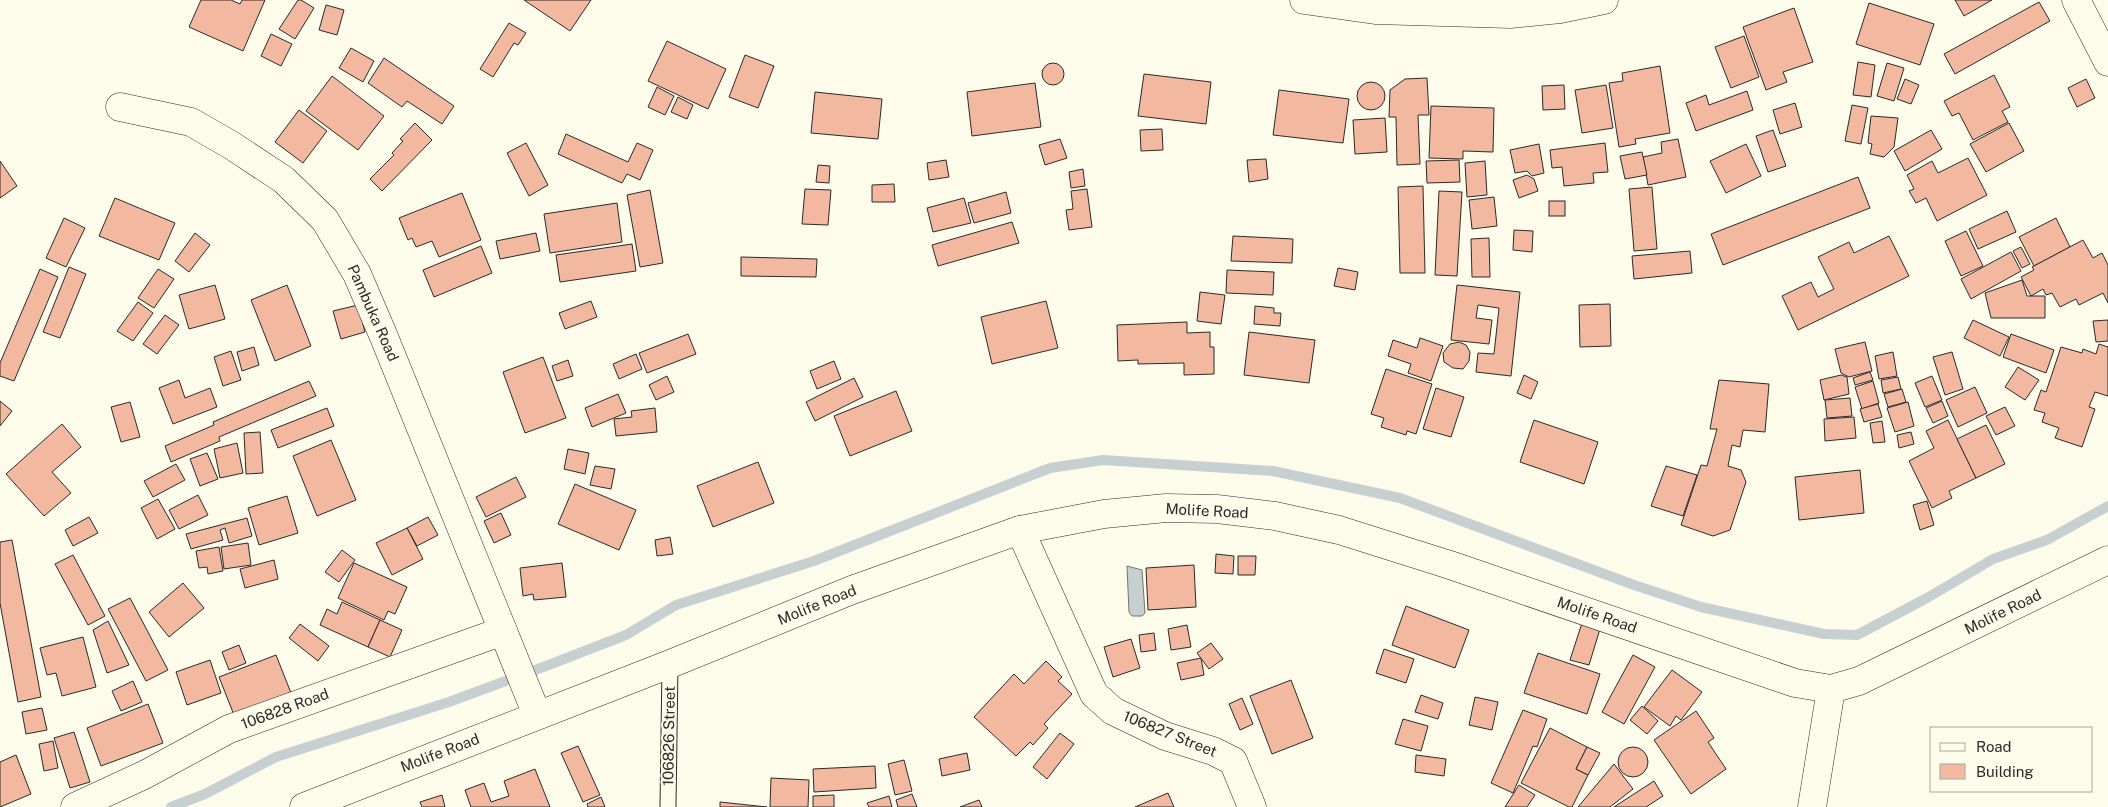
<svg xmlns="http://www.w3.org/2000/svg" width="2108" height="807" font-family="'Public Sans',sans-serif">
	<rect width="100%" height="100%" fill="#fdfbea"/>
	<!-- water -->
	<path fill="#c7d0d0" stroke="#74746e" d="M1127 566 1142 570 1145 613 1142 616H1132L1129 612Z"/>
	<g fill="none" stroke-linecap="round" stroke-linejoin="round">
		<!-- stream -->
		<path stroke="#c7d0d0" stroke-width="10" d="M171 807 205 794 276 757 449 702 546 666 626 635 676 605 814 561 1050 468 1103 460 1273 471 1400 498 1634 585 1701 607 1824 634 1857 635 1927 598 1993 559 2047 540 2108 506"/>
	</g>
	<!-- building -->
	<g fill="#f2b8a0" stroke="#2b2b2b">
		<path d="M201 0H231L240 4 242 0H265L243 51 189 27Z"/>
		<path d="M298 0H301L314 8 295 39 279 29Z"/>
		<path d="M524 0H591L570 31Z"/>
		<path d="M1955 0H1992L1964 16Z"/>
		<path d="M2039 2 2050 21 1955 74 1944 54Z"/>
		<path d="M1869 3 1934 24 1920 65 1856 44Z"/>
		<path d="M326 5 344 10 337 35 319 30Z"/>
		<path d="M1794 8 1813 62 1783 72 1787 82 1766 90 1743 27Z"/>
		<path d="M509 23 526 33 518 45 514 43 493 77 480 69Z"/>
		<path d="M271 34 292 44 281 66 261 56Z"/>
		<path d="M1744 36 1759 77 1731 88 1715 47Z"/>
		<path d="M667 41 726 69 708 109 648 81Z"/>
		<path d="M351 48 374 61 363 82 339 68Z"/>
		<path d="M745 55 774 66 758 108 729 97Z"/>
		<path d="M384 58 454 106 442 124 407 101 402 107 368 83Z"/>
		<path d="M1858 62 1875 65 1871 97 1853 95Z"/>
		<path d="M1887 63 1904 68 1894 101 1877 96Z"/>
		<circle cx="1053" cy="74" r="11"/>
		<path d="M1660 66 1670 133 1635 139 1636 144 1619 147 1609 83 1623 81 1622 73Z"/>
		<path d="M1144 74 1211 82 1206 124 1138 116Z"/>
		<path d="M1994 75 2010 107 2002 111 2008 122 1973 140 1959 113 1952 116 1944 101Z"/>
		<path d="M332 76 384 116 358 150 306 111Z"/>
		<path d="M1427 78 1429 115H1418L1420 164 1397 165 1396 117H1389L1390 90 1405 79Z"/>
		<path d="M1905 79 1919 85 1911 104 1897 99Z"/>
		<path d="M2086 79 2095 98 2077 107 2068 88Z"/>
		<circle cx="1371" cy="96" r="14"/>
		<path d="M1035 83 1041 127 972 136 967 92Z"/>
		<path d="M1564 85 1565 109 1543 110 1542 86Z"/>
		<path d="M1606 85 1613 128 1582 133 1575 90Z"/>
		<path d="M657 87 674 96 665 115 648 107Z"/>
		<path d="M1279 90 1349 99 1343 143 1273 135Z"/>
		<path d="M1747 91 1753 110 1696 131 1686 103 1706 95 1709 105Z"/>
		<path d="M815 92 882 99 878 139 811 133Z"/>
		<path d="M678 97 693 105 687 119 671 112Z"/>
		<path d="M1795 103 1802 127 1780 134 1773 110Z"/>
		<path d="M1852 105 1868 108 1861 144 1845 141Z"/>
		<path d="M1431 106 1494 108 1493 152 1463 151V159L1429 158Z"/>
		<path d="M299 110 327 131 303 163 275 142Z"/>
		<path d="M1871 116 1898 118 1894 147 1884 157 1870 154 1872 144 1868 143Z"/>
		<path d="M1385 118 1387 152 1355 154 1353 120Z"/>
		<path d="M415 123 432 140 382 191 370 179 394 155 392 153 403 141 400 139Z"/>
		<path d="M2009 123 2024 151 1986 172 1970 144Z"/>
		<path d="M1162 129 1163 150 1141 151 1140 130Z"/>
		<path d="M1773 130 1786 166 1768 172 1756 136Z"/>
		<path d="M1931 130 1942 149 1905 171 1894 151Z"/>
		<path d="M566 134 628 162 637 143 653 150 640 180 627 174 622 183 558 154Z"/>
		<path d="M1060 139 1067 158 1045 165 1039 145Z"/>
		<path d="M1678 139 1686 177 1648 185 1643 157 1662 153 1661 142Z"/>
		<path d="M526 143 548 185 529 196 507 153Z"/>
		<path d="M1605 143 1608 172 1593 173 1594 183 1564 186 1562 167 1552 168 1550 150Z"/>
		<path d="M1539 144 1544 173 1532 176 1527 171 1515 173 1510 150Z"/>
		<path d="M1746 144 1761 176 1726 193 1710 161Z"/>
		<path d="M1642 152 1647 175 1625 179 1620 156Z"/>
		<path d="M1968 158 1987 195 1937 221 1926 198 1916 203 1909 191 1914 189 1907 175 1932 161 1938 173Z"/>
		<path d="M1266 159 1268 179 1249 182 1247 160Z"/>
		<path d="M946 160 949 177 929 180 927 163Z"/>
		<path d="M1459 160 1460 182 1427 183 1426 161Z"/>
		<path d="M0 161 17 186 0 198Z"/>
		<path d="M1485 161 1487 195 1467 197 1465 163Z"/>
		<path d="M818 165 830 166 829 183 816 182Z"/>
		<path d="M1083 169 1085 186 1071 188 1069 172Z"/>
		<path d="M1527 175 1534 179 1538 191 1519 198 1513 180Z"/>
		<path d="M1858 177 1870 208 1723 265 1711 234Z"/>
		<path d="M894 184 895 202H872V185Z"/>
		<path d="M1423 186 1425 273H1400L1398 187Z"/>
		<path d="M1652 187 1657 249 1634 251 1629 189Z"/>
		<path d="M805 189 831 190 828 225 802 224Z"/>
		<path d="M1087 189 1092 227 1069 230 1066 210 1073 209 1071 191Z"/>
		<path d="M650 190 663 263 640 267 627 195Z"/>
		<path d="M1439 191 1462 192 1457 276 1435 275Z"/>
		<path d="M1006 192 1011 213 974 223 968 203Z"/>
		<path d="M462 193 481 240 439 257 432 241 416 247 412 238 408 240 399 218Z"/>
		<path d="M1494 197 1497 226 1472 229 1469 200Z"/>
		<path d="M115 198 175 223 159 260 99 236Z"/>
		<path d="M964 198 971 223 933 232 927 208Z"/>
		<rect x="1549" y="201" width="16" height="15"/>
		<path d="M617 203 622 242 550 253 544 214Z"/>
		<path d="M2007 211 2016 232 1978 249 1969 229Z"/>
		<path d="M64 218 85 228 66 267 46 258Z"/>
		<path d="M2056 218 2070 247 2034 266 2019 237Z"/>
		<path d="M1012 222 1019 243 938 266 932 245Z"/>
		<path d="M1514 230 1533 231 1532 252 1513 250Z"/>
		<path d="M1966 231 1983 266 1961 276 1945 241Z"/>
		<path d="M195 233 210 245 189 272 175 261Z"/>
		<path d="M536 233 540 251 500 259 496 241Z"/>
		<path d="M1233 236 1293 239 1292 263 1231 261Z"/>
		<path d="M1889 236 1909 276 1798 330 1782 296 1811 282 1818 297 1834 289 1818 257 1849 242 1854 253Z"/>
		<path d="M1489 238 1490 277H1472L1471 239Z"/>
		<path d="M2083 240 2093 258 2102 253 2108 265V303L2103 293 2079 305 2076 299 2060 307 2052 293 2046 295 2043 289 2031 296 2021 277 2034 270 2032 267Z"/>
		<path d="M632 244 636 271 560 282 556 255Z"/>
		<path d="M481 246 492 273 434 297 423 270Z"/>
		<path d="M2021 247 2030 264 2022 268 2013 251Z"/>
		<path d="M1690 251 1692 273 1634 279 1632 256Z"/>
		<path d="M2011 252 2021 271 1971 299 1961 279Z"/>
		<path d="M741 257 817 259 816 277 741 276Z"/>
		<path d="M69 267 86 274 60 338 43 332Z"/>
		<path d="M1338 268 1358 272 1355 290 1334 286Z"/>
		<path d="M40 269 58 277 14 381 0 376V363Z"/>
		<path d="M158 269 174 279 154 308 138 298Z"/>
		<path d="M1227 270 1274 272 1273 295 1226 293Z"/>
		<path d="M2022 280 2027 296H2045V318H1991L1985 293Z"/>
		<path d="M215 285 225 319 189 329 179 295Z"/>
		<path d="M287 285 311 346 275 361 251 300Z"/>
		<path d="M1457 285 1520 292 1511 376 1476 372 1478 353 1494 354 1499 308 1478 305 1476 318 1492 320 1489 344 1451 340Z"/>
		<path d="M1200 292 1225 295 1221 324 1197 321Z"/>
		<path d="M591 301 597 317 565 329 559 313Z"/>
		<path d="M1046 301 1058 348 992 364 981 317Z"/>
		<path d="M138 302 153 313 133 341 117 331Z"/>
		<path d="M1610 304 1611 346 1580 347 1579 305Z"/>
		<path d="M358 305 365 332 341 339 333 311Z"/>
		<path d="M1255 306 1274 308V313H1281L1280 326 1254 324Z"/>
		<path d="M165 315 179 325 157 354 143 344Z"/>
		<path d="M1973 320 2009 337 2000 356 1964 338Z"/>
		<path d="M2108 320V341L2096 342 2093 321Z"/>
		<path d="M1187 322V333L1210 332V347H1214V374L1184 375V363L1138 364V360L1118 361 1117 325Z"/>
		<path d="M1249 332 1315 340 1309 383 1244 375Z"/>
		<path d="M688 334 696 354 647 373 639 353Z"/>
		<path d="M2011 334 2054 350 2046 373 2003 357Z"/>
		<path d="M1420 338 1443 346 1431 381 1408 373 1411 364 1388 356 1393 340 1417 348Z"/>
		<path d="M1459 342 1466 345 1470 352 1469 361 1463 369 1453 368 1444 362 1443 353 1450 344Z"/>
		<path d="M1865 342 1872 371 1849 377 1841 373 1835 349Z"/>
		<path d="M2099 344 2108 347V396L2095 392 2089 407 2095 409 2082 447 2055 438 2059 428 2042 422 2045 413 2034 410 2041 390 2046 392 2061 347 2082 353 2083 349 2096 354Z"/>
		<path d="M254 347 259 365 242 371 237 352Z"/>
		<path d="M231 351 241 380 223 386 214 357Z"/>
		<path d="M1893 352 1897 376 1879 379 1875 356Z"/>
		<path d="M1952 352 1963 389 1945 395 1933 357Z"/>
		<path d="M636 354 642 369 619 379 613 364Z"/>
		<path d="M543 357 566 418 525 433 503 372Z"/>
		<path d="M568 360 573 376 557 381 552 366Z"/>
		<path d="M834 361 841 379 817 389 810 371Z"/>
		<path d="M2018 367 2039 380 2025 400 2005 387Z"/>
		<path d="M1386 369 1432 384 1416 434 1407 431 1406 435 1381 427 1384 418 1371 414Z"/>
		<path d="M1870 372 1873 380 1855 385 1853 378Z"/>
		<path d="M1524 375 1538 382 1531 399 1517 393Z"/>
		<path d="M1841 375 1847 377 1849 394 1824 400 1820 380Z"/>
		<path d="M667 376 674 392 656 400 649 385Z"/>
		<path d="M1932 376 1942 400 1925 407 1915 383Z"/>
		<path d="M1898 377 1901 389 1883 393 1881 380Z"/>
		<path d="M854 378 863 397 815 421 806 402Z"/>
		<path d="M179 380 185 398 210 388 217 407 173 424 159 388Z"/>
		<path d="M1719 380 1769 384 1765 432 1743 430 1740 447 1732 445 1728 466 1741 470 1746 482 1730 530 1713 536 1681 525 1701 465 1707 466 1717 429H1710Z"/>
		<path d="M309 381 316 396 219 437 220 441 171 462 165 446 214 425 213 422Z"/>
		<path d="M1873 381 1879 403 1862 409 1855 387Z"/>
		<path d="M1975 387 1987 413 1958 427 1946 400Z"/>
		<path d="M1436 388 1464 397 1451 437 1423 429Z"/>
		<path d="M1902 389 1906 402 1888 407 1884 394Z"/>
		<path d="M896 391 912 431 850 456 834 416Z"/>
		<path d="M618 394 626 413 592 427 585 408Z"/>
		<path d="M1850 398 1852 416 1827 418 1825 400Z"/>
		<path d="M0 401 12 411 0 426Z"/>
		<path d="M1942 401 1948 416 1933 423 1926 408Z"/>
		<path d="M130 402 140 437 121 442 111 407Z"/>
		<path d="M1908 402 1914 426 1895 432 1887 408Z"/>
		<path d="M1878 404 1882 417 1864 422 1860 409Z"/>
		<path d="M2005 407 2015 426 1996 435 1986 416Z"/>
		<path d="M327 408 334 426 278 448 271 430Z"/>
		<path d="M655 408 657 432 616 436 614 419 632 417 631 411Z"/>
		<path d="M1854 417 1856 438 1825 441 1824 419Z"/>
		<path d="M1534 420 1598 442 1584 484 1520 462Z"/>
		<path d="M1948 420 1976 478 1949 491 1952 498 1932 508 1909 461 1934 448 1926 431Z"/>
		<path d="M1882 421 1885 442 1873 443 1870 423Z"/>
		<path d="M62 424 81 447 52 472 71 493 44 516 6 474Z"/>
		<path d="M1986 425 2005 464 1976 478 1957 439Z"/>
		<path d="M260 432 263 473 246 474 244 433Z"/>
		<path d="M1911 432 1914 444 1899 448 1897 435Z"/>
		<path d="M331 440 356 500 317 516 293 456Z"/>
		<path d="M237 443 243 473 220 478 214 449Z"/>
		<path d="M568 449 589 453 585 474 564 469Z"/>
		<path d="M207 453 218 479 200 486 190 459Z"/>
		<path d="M758 462 774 503 713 527 697 486Z"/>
		<path d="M176 464 185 480 153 497 144 481Z"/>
		<path d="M595 466 615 469 611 489 590 485Z"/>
		<path d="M1666 466 1697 475 1683 516 1651 506Z"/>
		<path d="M1860 470 1864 513 1799 520 1795 477Z"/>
		<path d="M516 477 526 497 486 517 476 497Z"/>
		<path d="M575 484 636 510 619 550 558 524Z"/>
		<path d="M198 495 208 515 179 529 169 510Z"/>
		<path d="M287 496 298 533 259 545 248 508Z"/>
		<path d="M158 499 175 529 157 539 141 508Z"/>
		<path d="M1927 501 1934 525 1920 530 1913 505Z"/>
		<path d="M501 513 511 535 494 543 484 521Z"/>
		<path d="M89 517 98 533 73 546 65 530Z"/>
		<path d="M428 517 438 535 417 546 407 528Z"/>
		<path d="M247 518 252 536 229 543 225 528 220 530 223 540 191 549 186 534Z"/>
		<path d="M407 528 423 559 392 575 376 543Z"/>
		<path d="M670 537 673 554 657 556 655 540Z"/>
		<path d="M12 540 41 697 18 702 0 603V542Z"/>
		<path d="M248 543 251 565 224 569 221 547Z"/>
		<path d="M219 547 223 571 208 574 207 567 199 568 196 551Z"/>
		<path d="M342 550 355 560 339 582 325 572Z"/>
		<path d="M1216 554 1234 556 1233 574 1215 573Z"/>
		<path d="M73 555 105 616 88 625 55 564Z"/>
		<path d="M1238 556H1256L1255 575H1238Z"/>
		<path d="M274 560 278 579 245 588 240 569Z"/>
		<path d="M354 563 407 587 395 614 388 611 384 620 338 598Z"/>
		<path d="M562 563 566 597 534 600 533 594 523 596 520 568Z"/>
		<path d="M1194 565 1196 607 1148 610 1146 568Z"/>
		<path d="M183 583 204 608 169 637 149 612Z"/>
		<path d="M130 598 168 670 146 681 108 609Z"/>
		<path d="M342 602 380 620 368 647 320 625 327 609 337 614Z"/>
		<path d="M1406 606 1469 630 1455 668 1392 645Z"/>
		<path d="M380 620 402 630 390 657 368 647Z"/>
		<path d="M108 621 129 665 107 673 93 630Z"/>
		<path d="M1582 623 1600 629 1589 665 1570 660Z"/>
		<path d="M300 624 329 646 318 661 289 638Z"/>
		<path d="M1187 625 1191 647 1171 650 1168 629Z"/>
		<path d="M1154 633 1156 650 1141 652 1139 635Z"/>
		<path d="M83 637 96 687 62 696 56 673 47 675 40 648Z"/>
		<path d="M1131 639 1140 668 1113 677 1104 647Z"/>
		<path d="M1211 643 1223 659 1209 669 1197 653Z"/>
		<path d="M239 645 246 663 229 670 222 652Z"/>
		<path d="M1384 649 1414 659 1406 683 1376 673Z"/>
		<path d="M1538 653 1600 674 1587 714 1524 693Z"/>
		<path d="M276 655 291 693 234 715 219 677Z"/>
		<path d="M1633 655 1655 667 1624 724 1602 712Z"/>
		<path d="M1201 658 1204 675 1181 680 1177 663Z"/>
		<path d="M210 660 221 693 187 705 176 672Z"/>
		<path d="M1046 661 1062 677 1058 681 1072 694 1044 724 1048 728 1033 745 1030 742 1016 756 974 717 1014 674 1024 684Z"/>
		<path d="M1672 670 1702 692 1681 720 1676 716 1670 726 1644 707Z"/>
		<path d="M1291 680 1313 738 1272 754 1250 696Z"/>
		<path d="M133 681 142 702 121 711 112 691Z"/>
		<path d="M1421 695 1443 703 1438 719 1415 712Z"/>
		<path d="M1475 697 1498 702 1492 730 1469 725Z"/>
		<path d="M1242 698 1253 724 1240 730 1229 704Z"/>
		<path d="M148 704 163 743 101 766 87 728Z"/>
		<path d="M1642 706 1658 721 1647 734 1630 720Z"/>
		<path d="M42 708 47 730 26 734 22 712Z"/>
		<path d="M1523 710 1547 719 1537 747 1533 746 1513 793 1491 783Z"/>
		<path d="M1696 711 1714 738 1708 742 1726 769 1691 794 1654 740Z"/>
		<path d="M1403 719 1428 726 1421 751 1395 744Z"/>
		<path d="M1550 728 1587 747 1576 769 1588 775 1572 807H1569L1521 783Z"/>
		<path d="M74 732 90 782 70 788 54 738Z"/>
		<path d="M1060 733 1074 744 1047 779 1033 767Z"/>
		<path d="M53 741 58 768 44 771 39 744Z"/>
		<path d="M578 746 600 795 583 802 561 753Z"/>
		<circle cx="1633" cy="762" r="15"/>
		<path d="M1587 747 1600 753 1588 775 1576 769Z"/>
		<path d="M967 753 970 770 942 776 939 759Z"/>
		<path d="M16 755 31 794 0 807V762Z"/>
		<path d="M1416 755 1446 759 1444 776 1415 772Z"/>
		<path d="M904 760 912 791 895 795 888 764Z"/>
		<path d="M1614 764 1633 789 1610 807H1578Z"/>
		<path d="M875 766 876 788 814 792 813 769Z"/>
		<path d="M535 769 550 807H471L465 790 484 783 491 802 509 796 504 781Z"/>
		<path d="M771 778 809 780 808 807H770Z"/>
		<path d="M1654 781 1663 796 1646 807H1614Z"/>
		<path d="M1519 785 1535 795 1527 807H1505Z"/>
		<path d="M1168 793 1174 807H1135Z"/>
		<path d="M912 794 917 807H898L896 800Z"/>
		<path d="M442 795 445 807H422L420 802Z"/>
		<path d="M834 795V807H813V796Z"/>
		<path d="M889 796 892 807H869L867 803Z"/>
		<path d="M601 797 605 807H588L587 804Z"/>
		<path d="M979 800 982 807H960Z"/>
		<path d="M720 802 767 807H720Z"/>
	</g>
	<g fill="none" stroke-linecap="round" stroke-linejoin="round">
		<defs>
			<path id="lane" d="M668 807 670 664"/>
			<g id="street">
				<path d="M120 107 191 122 231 145 284 180 325 220 357 274 384 337 537 715"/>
				<path d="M1020 530 1094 694 1113 711 1165 736 1213 751 1233 761 1252 807"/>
				<path d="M75 807 146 774 229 729 503 631"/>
				<path d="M304 807 670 664 852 590 1020 530 1104 514 1166 508 1217 509 1275 516 1339 530 1450 565 1795 683 1831 689 1859 681 2108 560"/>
				<path d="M1812 807 1831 689"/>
			</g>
			<g id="secondary">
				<path d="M1304 0 1375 10 1510 14 1560 9 1604 0"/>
				<path d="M2076 0 2108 62"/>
			</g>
		</defs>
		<!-- lane casing -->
		<use href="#lane" stroke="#2b2b2b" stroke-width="17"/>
		<!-- street casing -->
		<use href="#street" stroke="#2b2b2b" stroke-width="29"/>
		<!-- secondary casing -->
		<use href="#secondary" stroke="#2b2b2b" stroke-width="29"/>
		<!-- lane -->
		<use href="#lane" stroke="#fdfbea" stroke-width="15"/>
		<!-- street -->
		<use href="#street" stroke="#fdfbea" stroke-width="28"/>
		<!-- secondary -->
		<use href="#secondary" stroke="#fdfbea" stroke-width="28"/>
	</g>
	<g text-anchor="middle" stroke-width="4" stroke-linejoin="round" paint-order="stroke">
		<!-- street labels -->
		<g font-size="15" fill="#2b2b2b" stroke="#fdfbea">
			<text transform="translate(373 313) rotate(66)" y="5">Pambuka Road</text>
			<text transform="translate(1207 511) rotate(3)" y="5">Molife Road</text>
			<text transform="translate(817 605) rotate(-22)" y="5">Molife Road</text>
			<text transform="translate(2003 612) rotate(-26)" y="5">Molife Road</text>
			<text transform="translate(1597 615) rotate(19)" y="5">Molife Road</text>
			<text transform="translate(285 709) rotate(-20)" y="5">106828 Road</text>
			<text transform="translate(1170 734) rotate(22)" y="5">106827 Street</text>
			<text transform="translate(669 736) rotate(-89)" y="5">106826 Street</text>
			<text transform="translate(440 753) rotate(-21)" y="5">Molife Road</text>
		</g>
	</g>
	<!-- legend -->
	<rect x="1930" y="727" width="162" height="65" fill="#fdfbea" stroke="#a9a89e"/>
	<rect x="1940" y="743" width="25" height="8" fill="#fdfbea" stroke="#a9a89e"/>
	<text x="1976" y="752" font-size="15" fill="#2b2b2b">Road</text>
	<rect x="1940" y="764" width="25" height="15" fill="#f2b8a0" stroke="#a9a89e"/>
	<text x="1976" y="777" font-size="15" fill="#2b2b2b">Building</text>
</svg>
